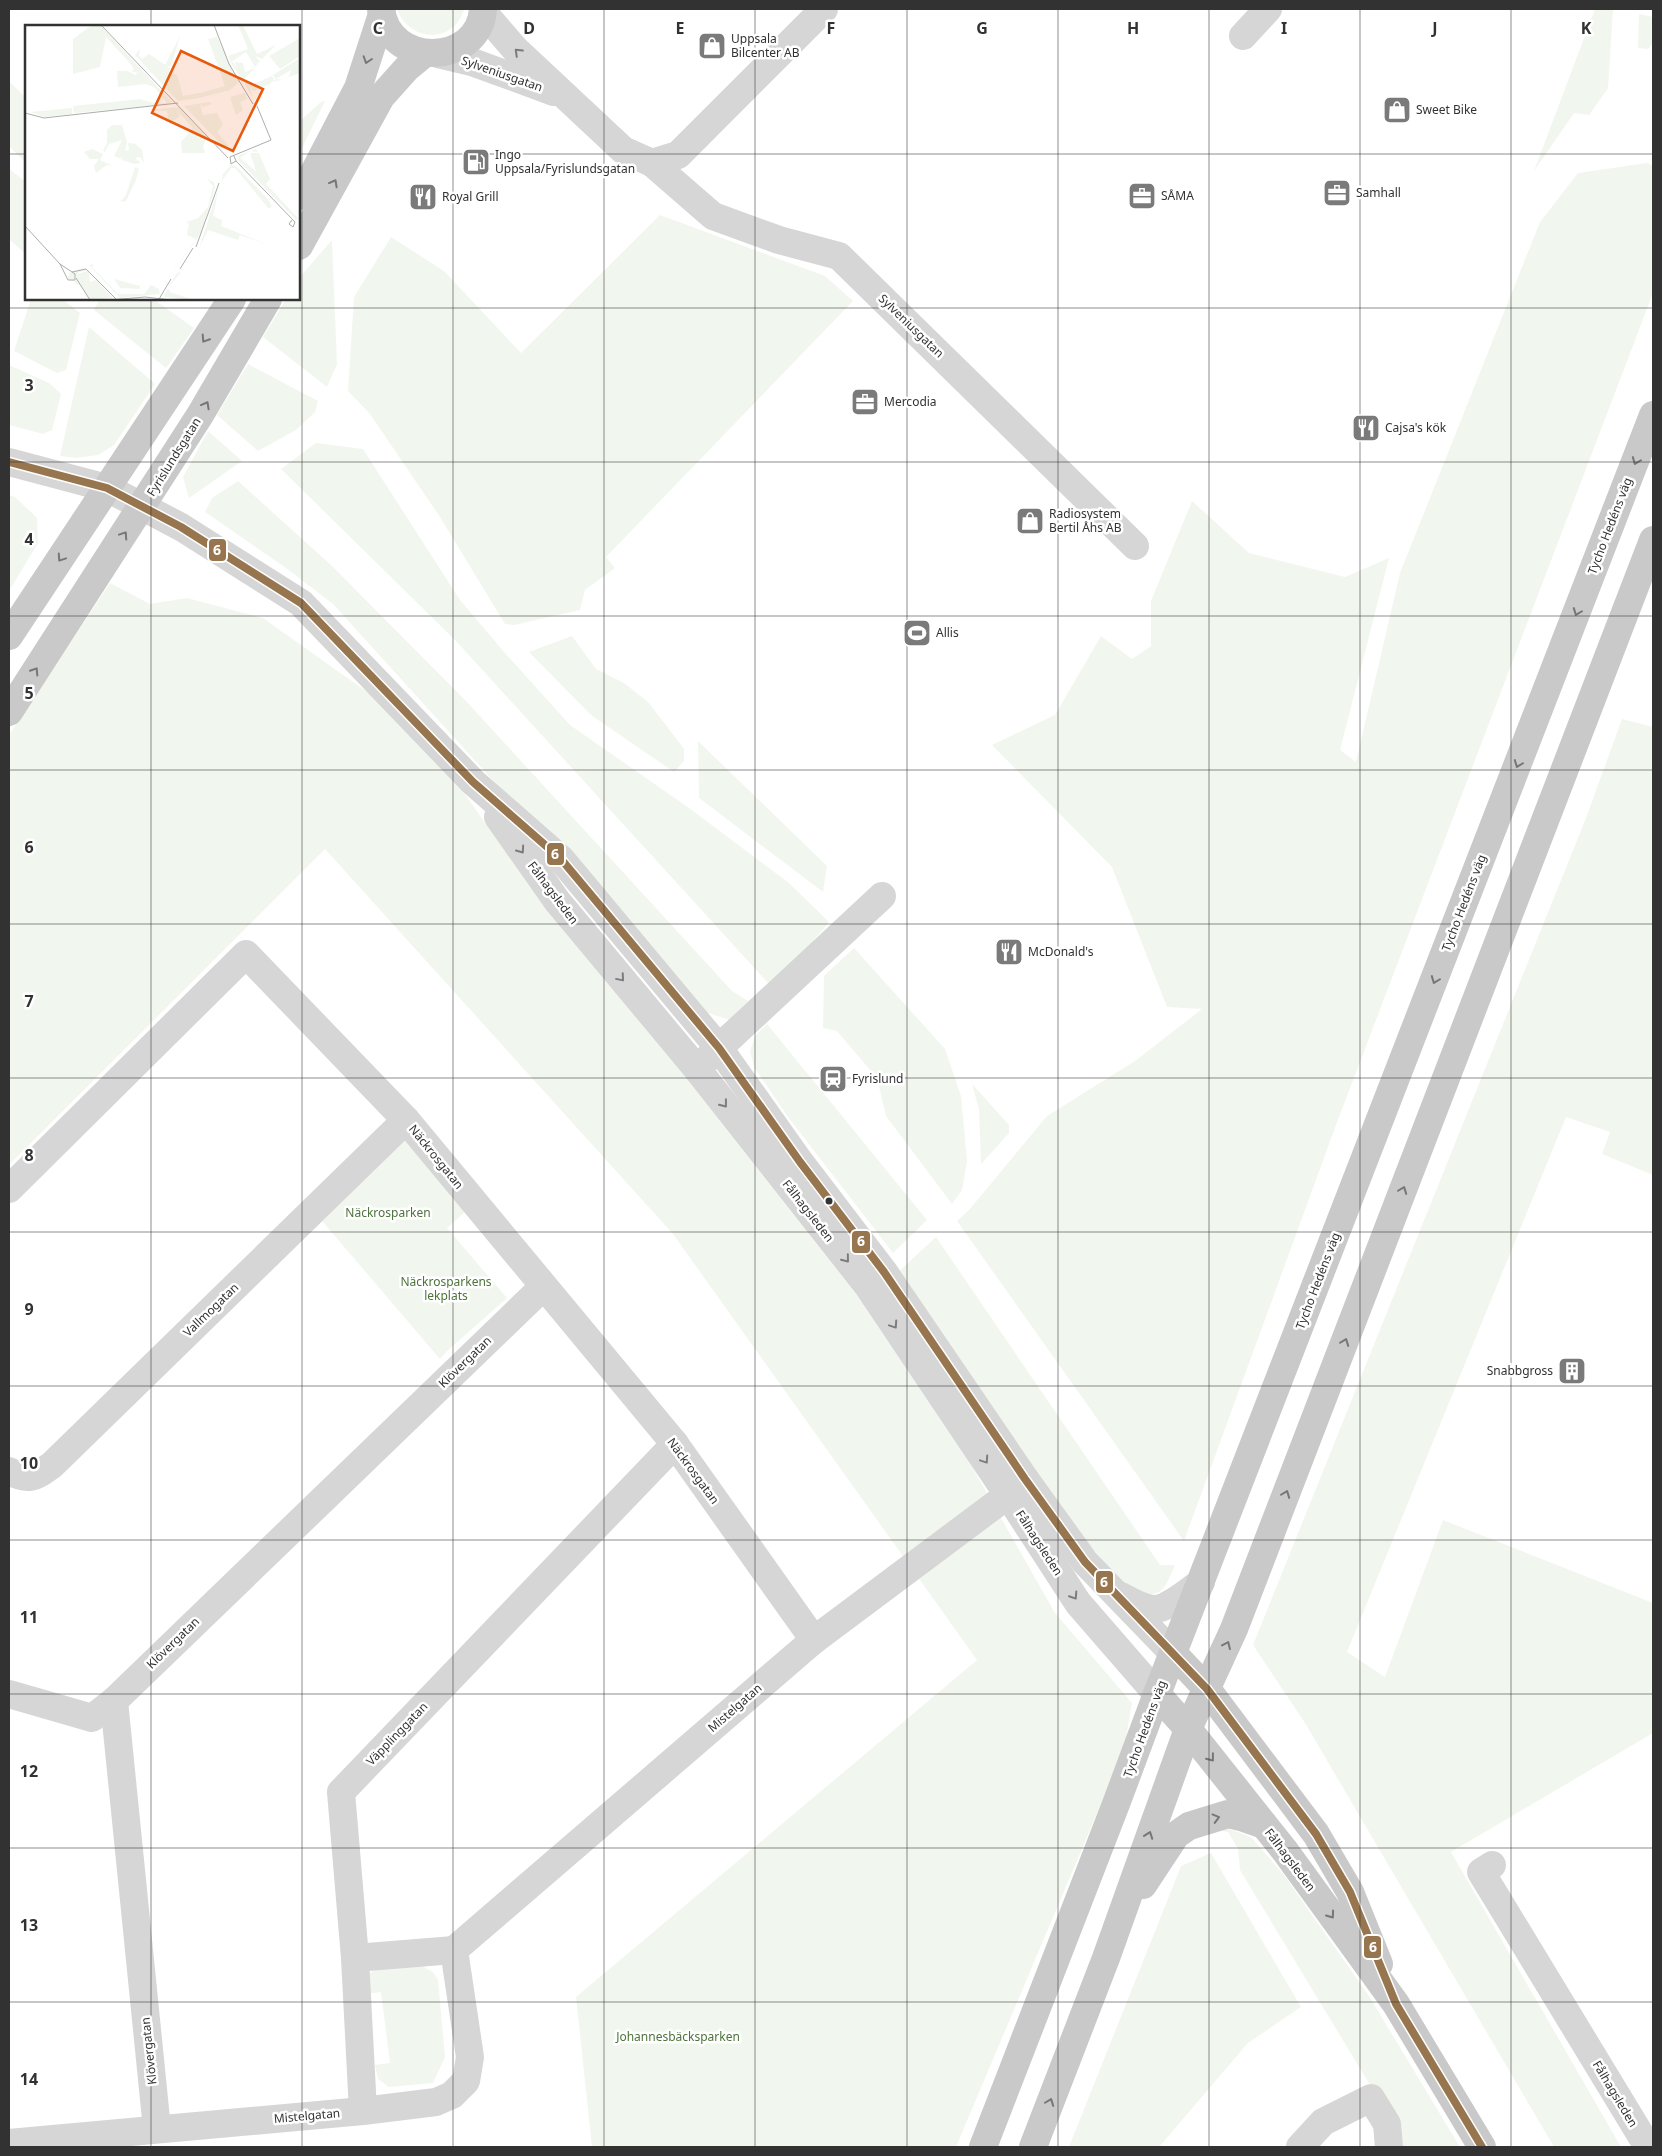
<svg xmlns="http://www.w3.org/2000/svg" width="1662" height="2156" font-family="'Noto Sans',sans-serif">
	<rect width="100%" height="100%" fill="#fff"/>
	<!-- green -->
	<g fill="#f1f7ee">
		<path d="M397 9H464C454 45 409 42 397 9Z"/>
		<path d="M1595 9H1613L1608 88 1589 115 1574 113 1534 171Z"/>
		<path d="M1639 14 1653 17V43L1648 49 1638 48Z"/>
		<path d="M9 81 26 98V163L9 146Z"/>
		<path d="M325 101 299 154V122L321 102Z"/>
		<path d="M1647 163 1653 166V293L1336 1125 1184 1541 957 1221 969 1210 1047 1116 1135 1061 1202 1009 1167 1007 1112 867 992 745 1055 715 1101 636 1132 659 1151 646V601L1192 501 1249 553 1345 577 1389 558 1340 750 1356 762 1400 573 1540 222 1578 173Z"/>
		<path d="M9 169 26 182V254L9 239Z"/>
		<path d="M660 215 825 276 853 301 606 557 615 568 585 590 580 610 514 625 505 624 440 517 370 414 348 391 354 297 391 237 444 271 521 353Z"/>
		<path d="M332 240 337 364 327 387 263 337 286 299H299V278Z"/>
		<path d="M31 299H62L80 313 66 370 57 373 14 351Z"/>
		<path d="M100 299H153L194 328 166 368 94 310Z"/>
		<path d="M89 327 155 384 114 445 98 455 76 458 60 456Z"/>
		<path d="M248 364 318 401 315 412 296 430 258 451 217 415Z"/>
		<path d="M9 365 49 383 61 394 52 430 43 434 9 425Z"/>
		<path d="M208 431 242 461 189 498 183 477Z"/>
		<path d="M316 443 363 449 460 600 505 653 570 725 689 808 789 883 829 922 803 953 769 984 456 641 281 469Z"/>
		<path d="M238 481 332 566 466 701 732 991 748 1001 729 1020 702 1011 333 604 286 568 205 512 212 498Z"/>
		<path d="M9 495 15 497 37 518 38 543 9 591Z"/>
		<path d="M110 583 150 604 187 598 263 618 370 694 462 790 546 910 686 1078 855 1293 967 1458 1055 1613 1132 1703 1126 1738 1103 1799 956 2147H592L576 1997 977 1660 673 1234 325 849 9 1165V735Z"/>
		<path d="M572 636 596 669 624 683 649 703 684 749V761L674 772 591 715 529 652Z"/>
		<path d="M1622 719 1653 727V1175L1602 1154 1610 1132 1566 1117 1347 1652 1385 1677 1443 1520 1653 1603V1733L1451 1852 1621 2147H1554L1305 1723 1253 1645 1586 818Z"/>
		<path d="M698 741 827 866 823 892 699 798Z"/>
		<path d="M854 948 945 1049 961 1096 967 1161 962 1190 952 1204 886 1116 877 1078 837 1031 823 1028 824 976Z"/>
		<path d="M767 1024 927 1220 893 1253 788 1117 754 1067 750 1051 755 1036Z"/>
		<path d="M972 1084 1009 1125V1133L981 1164 979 1109Z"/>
		<path d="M401 1133 465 1212 447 1228 507 1298 447 1351 440 1359 317 1215Z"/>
		<path d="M936 1237 1160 1565H1175C1164 1591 1164 1594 1135 1597L1084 1539 896 1274Z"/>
		<path d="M1216 1824 1251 1837 1284 1875 1369 1996 1460 2147H1389L1376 2095 1240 1870 1238 1849 1228 1832 1215 1830Z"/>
		<path d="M1211 1853 1301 2007 1248 2043 1159 2147H1069L1181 1866Z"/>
		<path d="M422 1966 433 1972 438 1980 445 2057 433 2083 389 2087 378 2079 375 2065 390 2063 381 1992 366 1994 368 1978 371 1972 378 1969Z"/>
	</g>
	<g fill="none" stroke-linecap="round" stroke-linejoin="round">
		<!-- minor -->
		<g stroke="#d6d6d6" stroke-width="28">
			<path d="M483 12 515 49 623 150 652 163 678 155 824 9"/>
			<path d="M1243 36 1268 9"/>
			<path d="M438 54 472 62 554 92"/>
			<path d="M652 163 713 216 779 240 839 256 1135 546"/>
			<path d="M9 462 107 488 181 527 301 603 473 782 561 859 719 1048 800 1162 884 1272 1025 1479 1085 1562 1173 1653"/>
			<path d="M498 817 557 901 697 1069 867 1285 1008 1495 1078 1603 1157 1694"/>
			<path d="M707 1059 882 896"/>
			<path d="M9 1189 246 954 406 1120 675 1444 814 1640"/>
			<path d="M9 1471C29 1482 35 1477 52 1465L406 1120"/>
			<path d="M1121 1596C1130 1601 1143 1609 1154 1609 1168 1609 1190 1590 1201 1582"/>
			<path d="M9 1694 92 1718 114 1701 543 1287"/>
			<path d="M114 1701 157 2129"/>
			<path d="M1492 1865 1481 1872 1648 2147"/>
			<path d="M355 1958 454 1950"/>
			<path d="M363 2111 355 1958 341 1792 675 1444"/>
			<path d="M9 2143 363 2111 436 2102 452 2095 466 2081 470 2057 454 1950 814 1640 1008 1495 1025 1479"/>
			<path d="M1300 2147 1323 2122 1371 2098 1387 2124 1389 2147"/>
		</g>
		<!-- major -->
		<g stroke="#c9c9c9" stroke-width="28">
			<path d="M381 9C388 68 479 67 483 9"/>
			<path d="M299 196 311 178 358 88 382 14"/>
			<path d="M299 246 381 97 407 68 424 54"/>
			<path d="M9 636 232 299"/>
			<path d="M9 712 200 415 268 299"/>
			<path d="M1173 1653 1207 1689 1316 1834 1350 1892 1379 1964"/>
			<path d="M1157 1694 1188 1729 1285 1851 1396 2004 1482 2147"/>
			<path d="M1143 1885 1176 1835 1189 1826 1228 1814 1244 1818 1264 1825"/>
			<path d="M983 2147 1116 1804 1157 1694 1653 415"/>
			<path d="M1033 2147 1106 1958 1188 1729 1234 1629 1653 540"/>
		</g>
		<defs>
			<path id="bus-1" d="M9 462 107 488 181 527 301 603 473 782 561 859 719 1048 800 1162 884 1272 1025 1479 1085 1562 1207 1689 1316 1834 1350 1892 1396 2004 1482 2147"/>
		</defs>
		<!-- bus-1 casing -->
		<use href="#bus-1" stroke="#fff" stroke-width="11"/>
		<!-- bus-1 -->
		<use href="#bus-1" stroke="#97764f" stroke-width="8"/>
	</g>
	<!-- one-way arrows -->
	<defs><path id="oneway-chevron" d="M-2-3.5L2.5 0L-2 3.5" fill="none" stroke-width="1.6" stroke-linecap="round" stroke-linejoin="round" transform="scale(1.25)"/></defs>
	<g stroke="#7c7c7c">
		<use href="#oneway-chevron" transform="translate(518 52) rotate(-136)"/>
		<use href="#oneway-chevron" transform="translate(521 850) rotate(55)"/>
		<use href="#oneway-chevron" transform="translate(621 978) rotate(50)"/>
		<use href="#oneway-chevron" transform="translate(724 1104) rotate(52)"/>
		<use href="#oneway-chevron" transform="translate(846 1259) rotate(51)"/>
		<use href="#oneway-chevron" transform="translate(894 1325) rotate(56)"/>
		<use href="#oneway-chevron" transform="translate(985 1460) rotate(56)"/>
		<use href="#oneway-chevron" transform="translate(1074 1596) rotate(57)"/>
	</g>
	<g stroke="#767676">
		<use href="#oneway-chevron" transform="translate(367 60) rotate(108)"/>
		<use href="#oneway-chevron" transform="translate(334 183) rotate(-61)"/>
		<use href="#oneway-chevron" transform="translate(205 339) rotate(123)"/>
		<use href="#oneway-chevron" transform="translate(206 405) rotate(-61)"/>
		<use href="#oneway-chevron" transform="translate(1636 461) rotate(111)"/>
		<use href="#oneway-chevron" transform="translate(124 535) rotate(-56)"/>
		<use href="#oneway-chevron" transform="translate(61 558) rotate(124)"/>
		<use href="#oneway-chevron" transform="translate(1577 612) rotate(111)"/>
		<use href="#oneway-chevron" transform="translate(35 671) rotate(-57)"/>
		<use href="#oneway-chevron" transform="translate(1518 764) rotate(111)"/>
		<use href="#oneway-chevron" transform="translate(1435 980) rotate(111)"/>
		<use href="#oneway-chevron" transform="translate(1403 1190) rotate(-69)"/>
		<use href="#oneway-chevron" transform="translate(1345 1342) rotate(-69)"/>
		<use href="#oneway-chevron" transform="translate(1286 1494) rotate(-69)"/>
		<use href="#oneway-chevron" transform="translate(1227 1645) rotate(-65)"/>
		<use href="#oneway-chevron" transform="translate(1211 1758) rotate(52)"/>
		<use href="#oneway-chevron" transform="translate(1216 1818) rotate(-15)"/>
		<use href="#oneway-chevron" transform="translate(1149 1835) rotate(-70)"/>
		<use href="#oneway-chevron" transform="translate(1331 1915) rotate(54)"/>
		<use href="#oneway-chevron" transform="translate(1050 2102) rotate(-69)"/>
	</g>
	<!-- grid -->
	<path fill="none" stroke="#323232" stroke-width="1" stroke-opacity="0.55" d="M151 9V26M302 9V2147M453 9V2147M604 9V2147M755 9V2147M907 9V2147M1058 9V2147M1209 9V2147M1360 9V2147M1511 9V2147M9 154H26M299 154H1653M151 299V2147M9 308H1653M9 462H1653M9 616H1653M9 770H1653M9 924H1653M9 1078H1653M9 1232H1653M9 1386H1653M9 1540H1653M9 1694H1653M9 1848H1653M9 2002H1653"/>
	<!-- icons -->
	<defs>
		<symbol id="shop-square" viewBox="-11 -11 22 22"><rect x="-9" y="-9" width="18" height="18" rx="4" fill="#7a7a7a" stroke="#fff"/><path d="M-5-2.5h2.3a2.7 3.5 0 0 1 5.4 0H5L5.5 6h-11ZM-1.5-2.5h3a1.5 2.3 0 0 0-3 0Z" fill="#fff"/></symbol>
		<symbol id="fuel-square" viewBox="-11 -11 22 22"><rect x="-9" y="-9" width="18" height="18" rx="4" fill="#7a7a7a" stroke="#fff"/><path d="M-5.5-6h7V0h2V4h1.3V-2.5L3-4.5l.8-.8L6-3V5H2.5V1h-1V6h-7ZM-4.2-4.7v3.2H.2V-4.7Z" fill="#fff"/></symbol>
		<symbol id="office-square" viewBox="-11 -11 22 22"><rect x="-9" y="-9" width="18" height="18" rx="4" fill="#7a7a7a" stroke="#fff"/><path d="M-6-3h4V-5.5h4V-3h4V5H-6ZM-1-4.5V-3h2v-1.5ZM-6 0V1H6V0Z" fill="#fff"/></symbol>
		<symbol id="restaurant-square" viewBox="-11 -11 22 22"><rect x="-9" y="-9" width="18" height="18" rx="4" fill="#7a7a7a" stroke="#fff"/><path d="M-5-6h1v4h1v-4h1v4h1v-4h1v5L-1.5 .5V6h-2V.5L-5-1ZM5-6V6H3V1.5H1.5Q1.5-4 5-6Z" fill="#fff"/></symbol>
		<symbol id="stadium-square" viewBox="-11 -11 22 22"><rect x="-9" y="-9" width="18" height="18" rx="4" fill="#7a7a7a" stroke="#fff"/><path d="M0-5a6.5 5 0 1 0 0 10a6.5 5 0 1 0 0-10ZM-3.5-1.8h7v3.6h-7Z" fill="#fff"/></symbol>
		<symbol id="station-square" viewBox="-11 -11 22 22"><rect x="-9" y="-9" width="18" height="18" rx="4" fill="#7a7a7a" stroke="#fff"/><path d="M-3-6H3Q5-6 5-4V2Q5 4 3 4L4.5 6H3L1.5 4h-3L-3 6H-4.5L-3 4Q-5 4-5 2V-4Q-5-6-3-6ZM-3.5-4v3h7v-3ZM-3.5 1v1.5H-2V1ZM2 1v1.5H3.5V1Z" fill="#fff"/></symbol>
		<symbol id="building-square" viewBox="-11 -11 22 22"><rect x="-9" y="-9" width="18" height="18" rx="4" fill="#7a7a7a" stroke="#fff"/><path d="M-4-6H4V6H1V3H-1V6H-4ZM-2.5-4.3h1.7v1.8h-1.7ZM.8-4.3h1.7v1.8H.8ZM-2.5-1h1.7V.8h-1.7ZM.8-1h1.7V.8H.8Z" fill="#fff"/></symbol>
	</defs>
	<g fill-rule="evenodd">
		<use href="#shop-square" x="696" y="30" width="32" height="32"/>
		<use href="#shop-square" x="1381" y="94" width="32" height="32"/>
		<use href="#fuel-square" x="460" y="146" width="32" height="32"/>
		<use href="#office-square" x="1321" y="177" width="32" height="32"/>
		<use href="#office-square" x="1126" y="180" width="32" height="32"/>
		<use href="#restaurant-square" x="407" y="181" width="32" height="32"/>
		<use href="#office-square" x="849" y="386" width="32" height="32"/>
		<use href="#restaurant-square" x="1350" y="412" width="32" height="32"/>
		<use href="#shop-square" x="1014" y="505" width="32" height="32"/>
		<use href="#stadium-square" x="901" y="617" width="32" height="32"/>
		<use href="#restaurant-square" x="993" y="936" width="32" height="32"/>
		<use href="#station-square" x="817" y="1063" width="32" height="32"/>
		<use href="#building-square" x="1556" y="1355" width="32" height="32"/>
	</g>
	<!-- markers -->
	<circle fill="#323232" stroke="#fff" stroke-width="2" cx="829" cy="1201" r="4.5"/>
	<g text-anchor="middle" stroke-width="5" stroke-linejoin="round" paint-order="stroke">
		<!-- poi labels -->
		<g font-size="12" fill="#323232" stroke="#fff" text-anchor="start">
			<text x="731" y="43">Uppsala<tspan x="731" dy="14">Bilcenter AB</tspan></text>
			<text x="1416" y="114">Sweet Bike</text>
			<text x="495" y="159">Ingo<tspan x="495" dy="14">Uppsala/Fyrislundsgatan</tspan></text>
			<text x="1356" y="197">Samhall</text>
			<text x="1161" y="200">SÅMA</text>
			<text x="442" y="201">Royal Grill</text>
			<text x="884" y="406">Mercodia</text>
			<text x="1385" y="432">Cajsa's kök</text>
			<text x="1049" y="518">Radiosystem<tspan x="1049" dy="14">Bertil Åhs AB</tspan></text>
			<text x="936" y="637">Allis</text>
			<text x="1028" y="956">McDonald's</text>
			<text x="852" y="1083">Fyrislund</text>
			<text x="1553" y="1375" text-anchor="end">Snabbgross</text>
		</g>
		<!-- street labels -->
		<g font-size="12" fill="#323232" stroke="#fff">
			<text transform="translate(502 74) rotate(19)" y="4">Sylveniusgatan</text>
			<text transform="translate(911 326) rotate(44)" y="4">Sylveniusgatan</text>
			<text transform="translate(174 457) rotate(-58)" y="4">Fyrislundsgatan</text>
			<text transform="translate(1610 526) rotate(-69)" y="4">Tycho Hedéns väg</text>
			<text transform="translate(553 893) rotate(53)" y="4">Fålhagsleden</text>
			<text transform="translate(1464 903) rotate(-69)" y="4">Tycho Hedéns väg</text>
			<text transform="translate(436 1157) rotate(51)" y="4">Näckrosgatan</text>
			<text transform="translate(808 1211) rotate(52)" y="4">Fålhagsleden</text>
			<text transform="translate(1318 1281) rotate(-69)" y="4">Tycho Hedéns väg</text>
			<text transform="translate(211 1310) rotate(-44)" y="4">Vallmogatan</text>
			<text transform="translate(465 1362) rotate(-44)" y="4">Klövergatan</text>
			<text transform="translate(693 1471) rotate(54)" y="4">Näckrosgatan</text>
			<text transform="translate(1039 1543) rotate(57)" y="4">Fålhagsleden</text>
			<text transform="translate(173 1643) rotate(-44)" y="4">Klövergatan</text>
			<text transform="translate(735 1708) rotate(-41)" y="4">Mistelgatan</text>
			<text transform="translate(1145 1729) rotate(-70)" y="4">Tycho Hedéns väg</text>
			<text transform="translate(397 1734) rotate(-46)" y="4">Väpplinggatan</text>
			<text transform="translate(1290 1860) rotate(53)" y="4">Fålhagsleden</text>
			<text transform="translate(149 2051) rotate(-96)" y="4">Klövergatan</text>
			<text transform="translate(1615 2094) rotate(59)" y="4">Fålhagsleden</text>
			<text transform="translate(307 2116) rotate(-5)" y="4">Mistelgatan</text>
		</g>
		<!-- park labels -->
		<g font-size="12" fill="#4d733b" stroke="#fff">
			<text x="388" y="1217">Näckrosparken</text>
			<text x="446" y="1286">Näckrosparkens<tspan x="446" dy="14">lekplats</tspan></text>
			<text x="678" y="2041">Johannesbäcksparken</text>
		</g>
	</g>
	<!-- overview -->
	<g transform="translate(25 25)">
		<rect width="275" height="275" fill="#fff"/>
		<path d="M67 0H75L147 77 138 80 49 88 48 81 115 74 133 79 142 78 129 62 121 59 93 62 92 46H103L110 50 113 48 106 46 109 44 103 36 81 12 75 42 48 49V14ZM213 0H218L232 29 251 20 237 34 230 31 235 36 230 42 221 27 206 37 203 31 223 24ZM155 11 146 42 140 40ZM192 12 214 57 205 65 174 73 153 76 110 30 115 24 114 31 117 34 124 29 145 43 144 47 152 50 158 71 179 67 200 61 183 14ZM275 13V31L255 44 244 31ZM275 33V48L264 52 266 45 251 54 257 55 245 57 251 55 248 50ZM208 37 211 43 210 37 218 38 220 47 230 43 218 56 206 38ZM247 51 249 55 245 59 229 66 225 63 228 74 219 58 223 55 227 60ZM220 68 222 74 215 77 218 85 211 90 205 72ZM184 77 187 79 178 82 175 79 178 90 192 88 198 100 192 107 203 120 201 124 159 81ZM154 82 182 112 178 121 180 128H157L156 117 168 103 152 86 155 91 144 99 142 86 123 85ZM47 83V89L19 92 5 87ZM87 100H97L102 117 100 126 104 125 103 118 111 119 117 125 119 138 115 132 110 133 116 138 109 139 97 135 98 130 96 134 89 131 97 115 84 119 80 127 78 126 82 118V105ZM67 124 78 129 75 135 86 140V141L82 140 71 148 69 141 74 134H65L59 127ZM231 124 233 127 225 126 215 133 231 146 225 128H234L245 154 241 159 273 193 271 195 212 134 214 130ZM206 140 212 142 241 172 247 181 244 184 210 143H206L197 156 198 149ZM110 142 114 144 111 155 101 176 95 177 101 170ZM182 154 189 157 190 163 176 208 137 263 171 214 162 210 164 199 161 197 173 193 183 182 188 161ZM194 162 188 191 197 195 196 201 246 221 215 210 213 215 183 205 174 223ZM69 239 67 242 93 269H119L126 260 134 264 135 269 95 273 64 240ZM55 244 63 246 67 251 64 248 65 257 71 255 88 273 66 275 54 259 55 261 49 257 53 249 62 246 54 247 48 256 43 254 44 248ZM156 247 143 263 145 267 169 275 139 272V270L152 248ZM89 254 115 261V264L95 263Z" fill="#f1f7ee"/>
		<path fill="none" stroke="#adadad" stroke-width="1" d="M76 0 203 133M189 0 204 39 228 79M232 81 246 115M0 88 19 93 153 78M209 131 211 136 206 139 205 132 246 115M211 136 270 197 268 202 264 199 267 195M0 201 35 239 50 249V255H43L35 239M171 222 194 158M155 244 168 223M47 247 61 244 92 275M51 253 65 275M134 274 146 254M85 275 120 272 146 275"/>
		<path fill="#e8590c" fill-opacity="0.15" stroke="#e8590c" stroke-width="2.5" d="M156 26 238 64 208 126 127 88Z"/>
		<rect width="275" height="275" fill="none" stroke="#323232" stroke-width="2.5"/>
	</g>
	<g font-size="16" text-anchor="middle" font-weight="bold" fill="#323232" stroke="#fff" stroke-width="5" stroke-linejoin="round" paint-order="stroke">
		<text x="378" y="34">C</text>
		<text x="529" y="34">D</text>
		<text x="680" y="34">E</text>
		<text x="831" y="34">F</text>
		<text x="982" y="34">G</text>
		<text x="1133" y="34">H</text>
		<text x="1284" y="34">I</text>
		<text x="1435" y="34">J</text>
		<text x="1586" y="34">K</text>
		<text x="29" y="391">3</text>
		<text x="29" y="545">4</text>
		<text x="29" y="699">5</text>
		<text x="29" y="853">6</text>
		<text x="29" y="1007">7</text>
		<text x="29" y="1161">8</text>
		<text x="29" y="1315">9</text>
		<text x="29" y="1469">10</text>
		<text x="29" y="1623">11</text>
		<text x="29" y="1777">12</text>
		<text x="29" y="1931">13</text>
		<text x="29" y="2085">14</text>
	</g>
	<g stroke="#fff" stroke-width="2">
		<rect x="208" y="538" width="19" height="24" rx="5" fill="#97764f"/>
		<rect x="546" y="842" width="19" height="24" rx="5" fill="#97764f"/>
		<rect x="851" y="1230" width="20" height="24" rx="5" fill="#97764f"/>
		<rect x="1095" y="1570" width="19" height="24" rx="5" fill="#97764f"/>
		<rect x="1363" y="1935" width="19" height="24" rx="5" fill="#97764f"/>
	</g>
	<g font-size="14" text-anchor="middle" font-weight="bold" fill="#fff">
		<text x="217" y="555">6</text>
		<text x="555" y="859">6</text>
		<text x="861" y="1246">6</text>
		<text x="1104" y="1587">6</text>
		<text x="1373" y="1952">6</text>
	</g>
	<!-- border -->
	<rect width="1662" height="2156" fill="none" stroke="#323232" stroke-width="20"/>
</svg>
